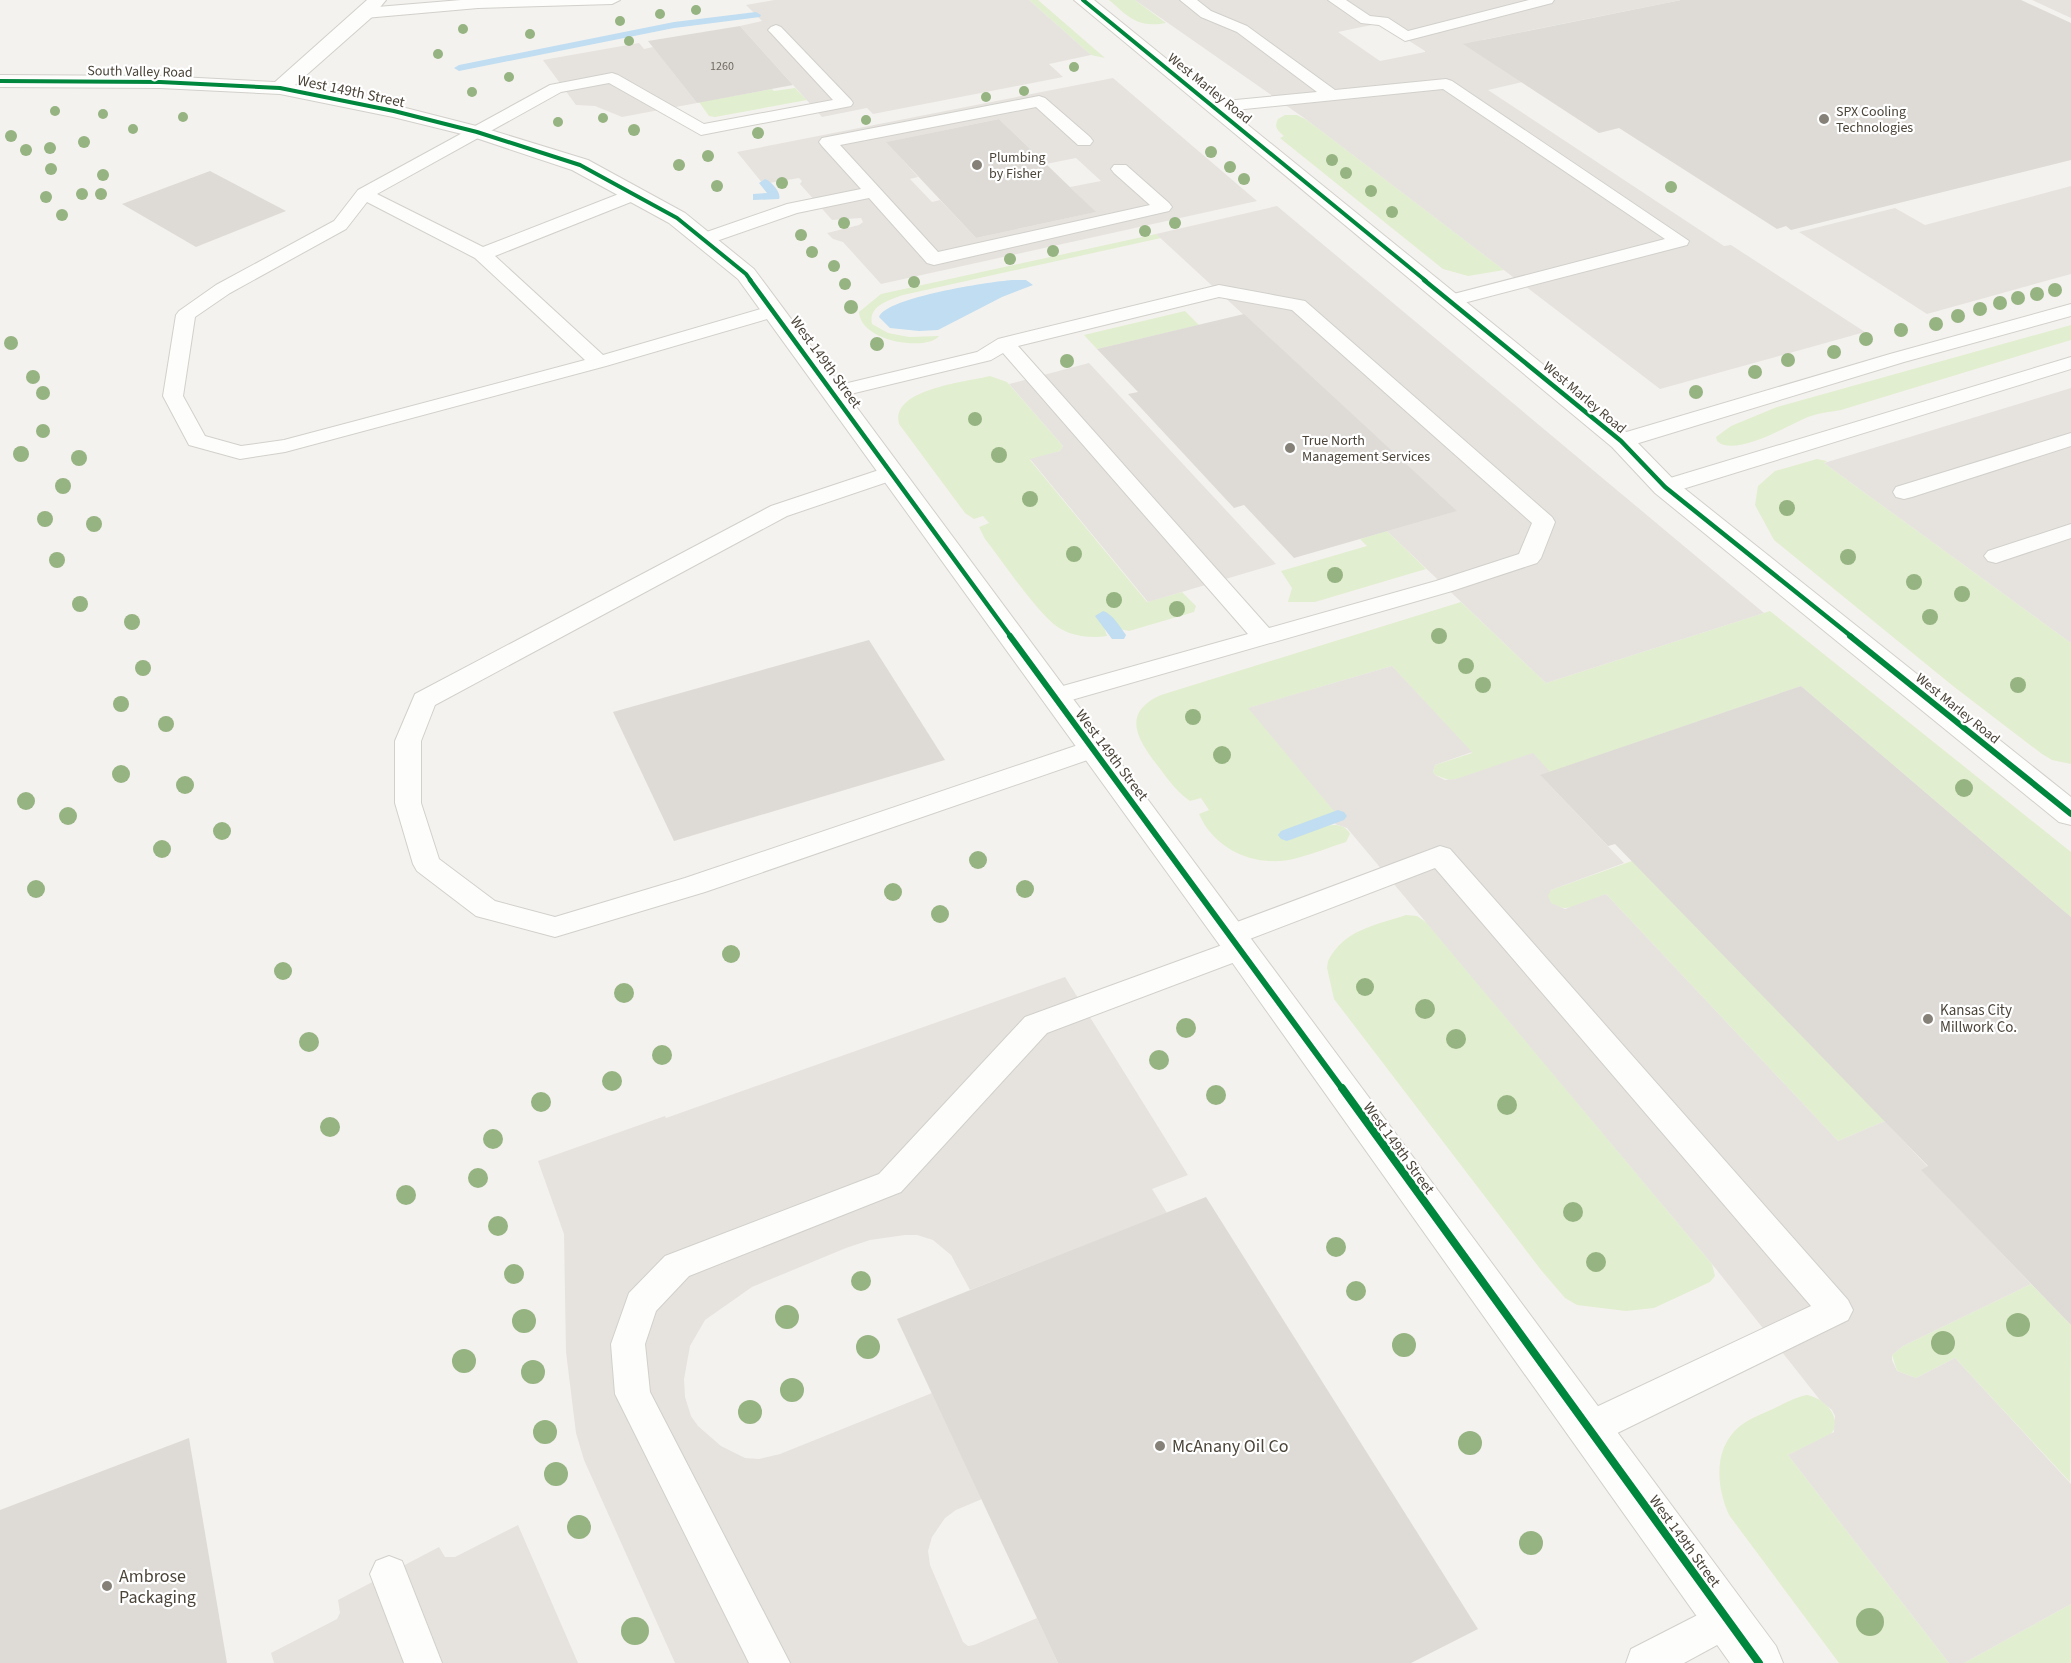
<svg xmlns="http://www.w3.org/2000/svg" width="2071" height="1663" font-family="'Source Sans 3',sans-serif">
	<rect width="100%" height="100%" fill="#f4f2ee"/>
	<!-- green -->
	<g fill="#e1eecf">
		<path d="M1029 0H1038L1105 58 1091 55Z"/>
		<path d="M1109 0H1135L1166 23C1137 28 1129 17 1109 0Z"/>
		<path d="M795 88 807 100 715 117 709 116 699 102 772 89 774 91Z"/>
		<path d="M1285 115H1297L1307 120 1504 270 1468 276 1443 269 1280 138 1284 136C1277 130 1274 127 1278 119Z"/>
		<path d="M1156 234 1161 238 903 295C889 300 868 306 872 324L888 333 909 337 939 336C928 351 861 343 859 312L881 294Z"/>
		<path d="M1185 311 1199 325 1097 349 1084 335Z"/>
		<path d="M2071 325V340L1841 410C1830 412 1818 413 1808 417 1789 425 1734 458 1717 441L1716 437 1731 426 1777 407Z"/>
		<path d="M990 376 1007 382 1063 446 1060 451 1030 460 1147 602 1182 592 1196 606 1194 612 1129 631 1120 629 1116 624 1104 627 1107 636C1092 638 1075 637 1061 629 1041 619 1001 559 985 539L979 527 989 523 983 516 974 519 965 513 899 424C890 389 966 382 990 376Z"/>
		<path d="M1817 459 1827 461 1824 463 2071 643V764L2052 760 2042 754 1953 686 1774 540 1755 505 1758 486 1775 471Z"/>
		<path d="M1387 531 1426 569 1315 602H1288L1292 588 1281 571 1367 546 1360 539Z"/>
		<path d="M1461 602 1546 683 1770 611 2071 852V917L1801 686 1550 772 1449 780 1435 775 1433 772 1435 765 1472 753 1392 666 1249 708 1335 812 1279 833 1287 841C1304 835 1339 813 1350 834L1346 842C1330 847 1313 854 1297 858 1258 869 1215 851 1199 814L1209 810 1201 798 1190 801C1178 793 1170 782 1161 770 1140 743 1118 714 1161 695Z"/>
		<path d="M1632 861 1885 1121 1838 1141 1606 894C1588 901 1565 917 1548 901V893L1551 890Z"/>
		<path d="M1406 915 1417 916 1427 923 1712 1264 1715 1276 1710 1282 1654 1308 1626 1311 1577 1305 1565 1298 1541 1270 1334 999 1327 968 1328 961C1345 929 1374 926 1406 915Z"/>
		<path d="M2031 1284 2071 1325 2070 1482 1955 1358 1916 1378 1897 1371 1892 1355 1903 1346Z"/>
		<path d="M1807 1395C1824 1399 1835 1410 1836 1427L1830 1435 1788 1455 1949 1663H1839L1729 1515C1716 1486 1713 1448 1740 1426 1750 1418 1762 1414 1773 1409 1784 1404 1795 1397 1807 1395Z"/>
		<path d="M2071 1604V1663H1964Z"/>
	</g>
	<!-- parking -->
	<g fill="#e6e3df" fill-rule="evenodd">
		<path d="M774 0H1029L1091 55 1049 64 1063 77 873 114 867 108 822 117 740 26 762 21 746 5Z"/>
		<path d="M1135 0H1681L1482 40 1540 78 1488 90 1724 246 1731 245 1865 332 1660 389 1307 120ZM1381 23 1425 51V52L1380 61 1338 32Z"/>
		<path d="M2032 0H2071V18Z"/>
		<path d="M639 43 644 49 653 47 697 103 622 117 595 106 576 105 543 60Z"/>
		<path d="M1113 78 1257 201 881 284 843 242 833 239 827 233 859 225 863 222 861 218 832 220 800 184 802 181 799 178 763 184 737 152ZM999 119 1046 164 1076 158 1101 181 1070 187 1095 212 976 238 940 200 932 202 910 179 918 177 887 142Z"/>
		<path d="M2071 186V274L1927 314 1799 232 1895 208 1925 225Z"/>
		<path d="M1277 206 1764 613 1546 683 1387 531 1456 511 1156 234Z"/>
		<path d="M1089 363 1276 564 1148 602 1030 459 1060 451 1063 446 1009 384Z"/>
		<path d="M2071 388V643L1824 463Z"/>
		<path d="M1392 666 1472 752 1435 765 1433 772 1435 775 1445 780 1456 779 1533 753 1550 772 1541 776 1624 863 1551 890 1548 896 1551 903 1565 909 1606 894 1838 1141 1885 1121 1928 1167 1922 1170 2031 1284 1903 1346 1892 1355V1360L1897 1371 1916 1378 1955 1358 2071 1484V1604L1964 1663H1949L1788 1455 1834 1432 1835 1416 1832 1410 1820 1400 1712 1264 1347 828 1335 824 1338 816 1248 708Z"/>
		<path d="M1065 977 1188 1175 1152 1189 1167 1213 970 1290 951 1255 933 1240 917 1235H905L870 1240 846 1248 752 1287 705 1320 690 1346 684 1379 685 1397 691 1416 698 1426 721 1446 745 1458 759 1459 780 1454 932 1393 982 1499 956 1510 945 1518 932 1537 928 1551 930 1565 963 1642 968 1646 974 1645 1037 1618 1058 1663H675L584 1460 576 1433 566 1352 564 1234 538 1161 665 1116 666 1118Z"/>
		<path d="M518 1525 578 1663H274L271 1653 337 1619 340 1613 338 1600 439 1547 445 1557H455Z"/>
	</g>
	<!-- water -->
	<path fill="#c0ddf1" d="M1012 280H1026L1033 285 1002 297 938 330 919 331 890 328 879 317C887 297 989 282 1012 280Z"/>
	<g fill="none" stroke-linecap="round" stroke-linejoin="round">
		<!-- stream -->
		<g fill="#c0ddf1" fill-rule="evenodd">
			<path d="M756 12 761 15 760 17 674 28 459 71 454 68 459 65 674 22Z"/>
			<path d="M765 179C771 181 782 193 779 199L753 200V194L767 193 759 183Z"/>
			<path d="M1103 611C1113 614 1120 627 1126 635L1124 639H1112L1095 616Z"/>
			<path d="M1338 810 1344 812 1347 816 1344 820 1287 841 1281 839 1278 835 1281 831Z"/>
		</g>
	</g>
	<!-- building -->
	<g fill="#dedbd6">
		<path d="M1681 0H2021L2071 23V160L1791 230 1786 226 1777 229 1619 128 1599 133 1463 44Z"/>
		<path d="M740 26 793 85 697 103 648 41Z"/>
		<path d="M999 119 1096 212 976 238 886 142Z"/>
		<path d="M210 171 286 211 196 247 122 204Z"/>
		<path d="M1244 314 1457 511 1294 558 1244 505 1234 508 1128 394 1138 392 1097 349Z"/>
		<path d="M869 640 945 760 674 841 613 712Z"/>
		<path d="M1801 686 2071 917V1325L1921 1170 1928 1166 1615 844 1608 846 1540 775Z"/>
		<path d="M1206 1197 1478 1629 1411 1663H1058L897 1319Z"/>
		<path d="M189 1438 227 1663H0V1510Z"/>
	</g>
	<g fill="none" stroke-linecap="round" stroke-linejoin="round">
		<defs>
			<g id="service">
				<path d="M461 0H620L612 4 478 8 365 18 357 13 365 8Z"/>
				<path d="M1180 0H1197L1211 11 1247 26 1335 90 1446 79 1452 81 1689 241 1687 245 1456 305H1442L1439 301 1442 297 1665 239 1443 89 1215 112 1209 111 1207 107 1209 103 1215 102 1317 92 1237 32 1201 17Z"/>
				<path d="M1328 0H1346L1370 16 1388 18 1408 31 1529 0H1554L1552 3 1405 41 1379 25 1361 23Z"/>
				<path d="M776 25 781 27 851 100 853 103 851 106 701 135 609 83 561 92 377 194 483 247 629 190H641L644 194 641 198 495 256 603 355 774 305 781 307 784 311 781 315 606 366 285 452 240 459 189 445 163 396 176 315 179 311 216 285 334 221 358 190 550 85 612 73 618 75 704 124 833 100 771 33 768 30 771 27ZM367 202 475 258 585 360 284 440 241 446 205 436 183 396 195 317 230 293 346 229Z"/>
				<path d="M1039 96 1045 98 1090 137 1093 141 1090 145H1078L1036 107 840 145 938 252 1150 205 1114 173 1111 169 1114 165H1126L1169 203 1172 207 1169 211 934 265 927 263 869 198 797 213 705 245 698 243 696 239 698 235 787 204 861 189 822 146 819 142 822 138Z"/>
				<path d="M1219 285 1305 301 1552 517 1555 522 1541 558 1537 563 1452 591 1054 705 1045 703 1041 697 1045 691 1248 634 1003 353 991 360 834 398 827 396 824 392 827 388 977 352 998 339ZM1219 297 1292 310 1532 523 1519 554 1436 581 1269 628 1018 346Z"/>
				<path d="M2071 304V316L1904 362 1629 446 1621 447 1613 446 1610 441 1613 436 1890 354Z"/>
				<path d="M2071 357V369L1673 492 1665 494 1657 492 1654 487 1657 482Z"/>
				<path d="M2071 433V446L1912 497 1904 499 1896 497 1893 492 1896 487Z"/>
				<path d="M891 466 899 468 902 473 899 478 787 516 435 705 421 741V803L439 859 495 901 555 917 685 878 1084 743 1093 740 1102 743 1106 749 1102 755 705 892 555 937 476 916 417 871 413 864 395 803V741L415 694 771 506Z"/>
				<path d="M2071 524V538L1996 563 1988 561 1984 556 1988 551Z"/>
				<path d="M1440 846 1450 849 1848 1300 1853 1310 1848 1320 1601 1441 1588 1445 1575 1441 1570 1429 1575 1417 1811 1306 1435 868 1247 940 1251 942 1255 949 1251 956 1047 1033 901 1192 689 1276 656 1311 645 1344 650 1392 790 1663H749L615 1394 611 1344 629 1293 665 1256 879 1174 1025 1017 1225 944 1221 942 1217 935 1221 928Z"/>
				<path d="M389 1556 402 1561 442 1663H404L370 1574 376 1561Z"/>
				<path d="M1727 1600 1741 1606 1746 1619 1741 1632 1684 1663H1626L1631 1649Z"/>
			</g>
			<g id="minor">
				<path d="M367 0H386L372 17 295 85 394 105 484 128 588 160 685 213 754 269 1776 1646 1783 1663H1730L1229 958 738 279 669 223 572 170 470 136 393 117 280 94 160 88 0 87V75L160 76 275 82Z"/>
				<path d="M1074 0H1094L1630 435 1675 481 2071 797V825L2059 822 1655 493 1612 447Z"/>
			</g>
		</defs>
		<!-- service casing -->
		<use href="#service" stroke="#d2d0cb" stroke-width="2"/>
		<!-- minor casing -->
		<use href="#minor" stroke="#d2d0cb" stroke-width="2"/>
		<!-- service -->
		<use href="#service" fill="#fdfdfc" fill-rule="evenodd"/>
		<!-- minor -->
		<use href="#minor" fill="#fdfdfc" fill-rule="evenodd"/>
		<defs>
			<g id="cycleway-far3">
				<path d="M1083 0 1426 281"/>
				<path d="M0 81 160 82 280 88 394 111 477 132 580 165 677 218 746 274 751 281"/>
			</g>
			<g id="cycleway-far2">
				<path d="M750 280 1011 637"/>
				<path d="M1424 280 1621 441 1665 487 1852 637"/>
			</g>
			<g id="cycleway-far1">
				<path d="M1010 636 1343 1090"/>
				<path d="M1850 636 2071 814"/>
			</g>
			<path id="cycleway" d="M1342 1088 1759 1663"/>
		</defs>
		<!-- cycleway-far3 casing -->
		<use href="#cycleway-far3" stroke="#fff" stroke-width="6"/>
		<!-- cycleway-far2 casing -->
		<use href="#cycleway-far2" stroke="#fff" stroke-width="8"/>
		<!-- cycleway-far1 casing -->
		<use href="#cycleway-far1" stroke="#fff" stroke-width="10"/>
		<!-- cycleway casing -->
		<use href="#cycleway" stroke="#fff" stroke-width="11"/>
		<!-- cycleway-far3 -->
		<use href="#cycleway-far3" stroke="#00873e" stroke-width="4"/>
		<!-- cycleway-far2 -->
		<use href="#cycleway-far2" stroke="#00873e" stroke-width="4.5"/>
		<!-- cycleway-far1 -->
		<use href="#cycleway-far1" stroke="#00873e" stroke-width="6"/>
		<!-- cycleway -->
		<use href="#cycleway" stroke="#00873e" stroke-width="8"/>
	</g>
	<!-- trees -->
	<g fill="#96b382">
		<circle cx="696" cy="10" r="5"/>
		<circle cx="660" cy="14" r="5"/>
		<circle cx="620" cy="21" r="5"/>
		<circle cx="463" cy="29" r="5"/>
		<circle cx="530" cy="34" r="5"/>
		<circle cx="629" cy="41" r="5"/>
		<circle cx="438" cy="54" r="5"/>
		<circle cx="1074" cy="67" r="5"/>
		<circle cx="509" cy="77" r="5"/>
		<circle cx="1024" cy="91" r="5"/>
		<circle cx="472" cy="92" r="5"/>
		<circle cx="986" cy="97" r="5"/>
		<circle cx="55" cy="111" r="5"/>
		<circle cx="103" cy="114" r="5"/>
		<circle cx="183" cy="117" r="5"/>
		<circle cx="603" cy="118" r="5"/>
		<circle cx="866" cy="120" r="5"/>
		<circle cx="558" cy="122" r="5"/>
		<circle cx="133" cy="129" r="5"/>
		<circle cx="634" cy="130" r="6"/>
		<circle cx="758" cy="133" r="6"/>
		<circle cx="11" cy="136" r="6"/>
		<circle cx="84" cy="142" r="6"/>
		<circle cx="50" cy="148" r="6"/>
		<circle cx="26" cy="150" r="6"/>
		<circle cx="1211" cy="152" r="6"/>
		<circle cx="708" cy="156" r="6"/>
		<circle cx="1332" cy="160" r="6"/>
		<circle cx="679" cy="165" r="6"/>
		<circle cx="1230" cy="167" r="6"/>
		<circle cx="51" cy="169" r="6"/>
		<circle cx="1346" cy="173" r="6"/>
		<circle cx="103" cy="175" r="6"/>
		<circle cx="1244" cy="179" r="6"/>
		<circle cx="782" cy="183" r="6"/>
		<circle cx="717" cy="186" r="6"/>
		<circle cx="1671" cy="187" r="6"/>
		<circle cx="1371" cy="191" r="6"/>
		<circle cx="82" cy="194" r="6"/>
		<circle cx="101" cy="194" r="6"/>
		<circle cx="46" cy="197" r="6"/>
		<circle cx="1392" cy="212" r="6"/>
		<circle cx="62" cy="215" r="6"/>
		<circle cx="844" cy="223" r="6"/>
		<circle cx="1175" cy="223" r="6"/>
		<circle cx="1145" cy="231" r="6"/>
		<circle cx="801" cy="235" r="6"/>
		<circle cx="1053" cy="251" r="6"/>
		<circle cx="812" cy="252" r="6"/>
		<circle cx="1010" cy="259" r="6"/>
		<circle cx="834" cy="266" r="6"/>
		<circle cx="914" cy="282" r="6"/>
		<circle cx="845" cy="284" r="6"/>
		<circle cx="2055" cy="290" r="7"/>
		<circle cx="2037" cy="294" r="7"/>
		<circle cx="2018" cy="298" r="7"/>
		<circle cx="2000" cy="303" r="7"/>
		<circle cx="851" cy="307" r="7"/>
		<circle cx="1980" cy="309" r="7"/>
		<circle cx="1958" cy="316" r="7"/>
		<circle cx="1936" cy="324" r="7"/>
		<circle cx="1901" cy="330" r="7"/>
		<circle cx="1866" cy="339" r="7"/>
		<circle cx="11" cy="343" r="7"/>
		<circle cx="877" cy="344" r="7"/>
		<circle cx="1834" cy="352" r="7"/>
		<circle cx="1788" cy="360" r="7"/>
		<circle cx="1067" cy="361" r="7"/>
		<circle cx="1755" cy="372" r="7"/>
		<circle cx="33" cy="377" r="7"/>
		<circle cx="1696" cy="392" r="7"/>
		<circle cx="43" cy="393" r="7"/>
		<circle cx="975" cy="419" r="7"/>
		<circle cx="43" cy="431" r="7"/>
		<circle cx="21" cy="454" r="8"/>
		<circle cx="999" cy="455" r="8"/>
		<circle cx="79" cy="458" r="8"/>
		<circle cx="63" cy="486" r="8"/>
		<circle cx="1030" cy="499" r="8"/>
		<circle cx="1787" cy="508" r="8"/>
		<circle cx="45" cy="519" r="8"/>
		<circle cx="94" cy="524" r="8"/>
		<circle cx="1074" cy="554" r="8"/>
		<circle cx="1848" cy="557" r="8"/>
		<circle cx="57" cy="560" r="8"/>
		<circle cx="1335" cy="575" r="8"/>
		<circle cx="1914" cy="582" r="8"/>
		<circle cx="1962" cy="594" r="8"/>
		<circle cx="1114" cy="600" r="8"/>
		<circle cx="80" cy="604" r="8"/>
		<circle cx="1177" cy="609" r="8"/>
		<circle cx="1930" cy="617" r="8"/>
		<circle cx="132" cy="622" r="8"/>
		<circle cx="1439" cy="636" r="8"/>
		<circle cx="1466" cy="666" r="8"/>
		<circle cx="143" cy="668" r="8"/>
		<circle cx="1483" cy="685" r="8"/>
		<circle cx="2018" cy="685" r="8"/>
		<circle cx="121" cy="704" r="8"/>
		<circle cx="1193" cy="717" r="8"/>
		<circle cx="166" cy="724" r="8"/>
		<circle cx="1222" cy="755" r="9"/>
		<circle cx="121" cy="774" r="9"/>
		<circle cx="185" cy="785" r="9"/>
		<circle cx="1964" cy="788" r="9"/>
		<circle cx="26" cy="801" r="9"/>
		<circle cx="68" cy="816" r="9"/>
		<circle cx="222" cy="831" r="9"/>
		<circle cx="162" cy="849" r="9"/>
		<circle cx="978" cy="860" r="9"/>
		<circle cx="36" cy="889" r="9"/>
		<circle cx="1025" cy="889" r="9"/>
		<circle cx="893" cy="892" r="9"/>
		<circle cx="940" cy="914" r="9"/>
		<circle cx="731" cy="954" r="9"/>
		<circle cx="283" cy="971" r="9"/>
		<circle cx="1365" cy="987" r="9"/>
		<circle cx="624" cy="993" r="10"/>
		<circle cx="1425" cy="1009" r="10"/>
		<circle cx="1186" cy="1028" r="10"/>
		<circle cx="1456" cy="1039" r="10"/>
		<circle cx="309" cy="1042" r="10"/>
		<circle cx="662" cy="1055" r="10"/>
		<circle cx="1159" cy="1060" r="10"/>
		<circle cx="612" cy="1081" r="10"/>
		<circle cx="1216" cy="1095" r="10"/>
		<circle cx="541" cy="1102" r="10"/>
		<circle cx="1507" cy="1105" r="10"/>
		<circle cx="330" cy="1127" r="10"/>
		<circle cx="493" cy="1139" r="10"/>
		<circle cx="478" cy="1178" r="10"/>
		<circle cx="406" cy="1195" r="10"/>
		<circle cx="1573" cy="1212" r="10"/>
		<circle cx="498" cy="1226" r="10"/>
		<circle cx="1336" cy="1247" r="10"/>
		<circle cx="1596" cy="1262" r="10"/>
		<circle cx="514" cy="1274" r="10"/>
		<circle cx="861" cy="1281" r="10"/>
		<circle cx="1356" cy="1291" r="10"/>
		<circle cx="787" cy="1317" r="12"/>
		<circle cx="524" cy="1321" r="12"/>
		<circle cx="2018" cy="1325" r="12"/>
		<circle cx="1943" cy="1343" r="12"/>
		<circle cx="1404" cy="1345" r="12"/>
		<circle cx="868" cy="1347" r="12"/>
		<circle cx="464" cy="1361" r="12"/>
		<circle cx="533" cy="1372" r="12"/>
		<circle cx="792" cy="1390" r="12"/>
		<circle cx="750" cy="1412" r="12"/>
		<circle cx="545" cy="1432" r="12"/>
		<circle cx="1470" cy="1443" r="12"/>
		<circle cx="556" cy="1474" r="12"/>
		<circle cx="579" cy="1527" r="12"/>
		<circle cx="1531" cy="1543" r="12"/>
		<circle cx="1870" cy="1622" r="14"/>
		<circle cx="635" cy="1631" r="14"/>
	</g>
	<!-- markers -->
	<g fill="#868178" stroke="#fff" stroke-width="2">
		<circle cx="1824" cy="119" r="6"/>
		<circle cx="977" cy="165" r="6"/>
		<circle cx="1290" cy="448" r="6"/>
		<circle cx="1928" cy="1019" r="6"/>
		<circle cx="1160" cy="1446" r="6"/>
		<circle cx="107" cy="1586" r="6"/>
	</g>
	<g text-anchor="middle" stroke-width="4.5" stroke-linejoin="round" paint-order="stroke">
		<!-- number labels -->
		<g font-size="12" fill="#706a61">
			<text x="722" y="70">1260</text>
		</g>
		<!-- far-street labels -->
		<g font-size="14" fill="#4b4439" stroke="#fff">
			<text transform="translate(140 71) rotate(1)" y="5">South Valley Road</text>
			<text transform="translate(1210 88) rotate(39)" y="5">West Marley Road</text>
			<text transform="translate(1585 397) rotate(40)" y="5">West Marley Road</text>
			<text transform="translate(1958 708) rotate(39)" y="5">West Marley Road</text>
		</g>
		<!-- far-poi labels -->
		<g font-size="14" fill="#4b4439" stroke="#fff" text-anchor="start">
			<text x="1836" y="116">SPX Cooling<tspan x="1836" dy="16">Technologies</tspan></text>
			<text x="989" y="162">Plumbing<tspan x="989" dy="16">by Fisher</tspan></text>
			<text x="1302" y="445">True North<tspan x="1302" dy="16">Management Services</tspan></text>
		</g>
		<!-- street labels -->
		<g font-size="15" fill="#4b4439" stroke="#fff">
			<text transform="translate(351 91) rotate(12)" y="5">West 149th Street</text>
			<text transform="translate(826 362) rotate(54)" y="5">West 149th Street</text>
			<text transform="translate(1112 755) rotate(53)" y="5">West 149th Street</text>
			<text transform="translate(1399 1148) rotate(54)" y="5">West 149th Street</text>
			<text transform="translate(1685 1541) rotate(54)" y="5">West 149th Street</text>
		</g>
		<!-- poi labels -->
		<g font-size="15" fill="#4b4439" stroke="#fff" text-anchor="start">
			<text x="1940" y="1015">Kansas City<tspan x="1940" dy="17">Millwork Co.</tspan></text>
		</g>
		<!-- near-poi labels -->
		<g font-size="18" fill="#4b4439" stroke="#fff" text-anchor="start">
			<text x="1172" y="1452">McAnany Oil Co</text>
			<text x="119" y="1582">Ambrose<tspan x="119" dy="21">Packaging</tspan></text>
		</g>
	</g>
</svg>
